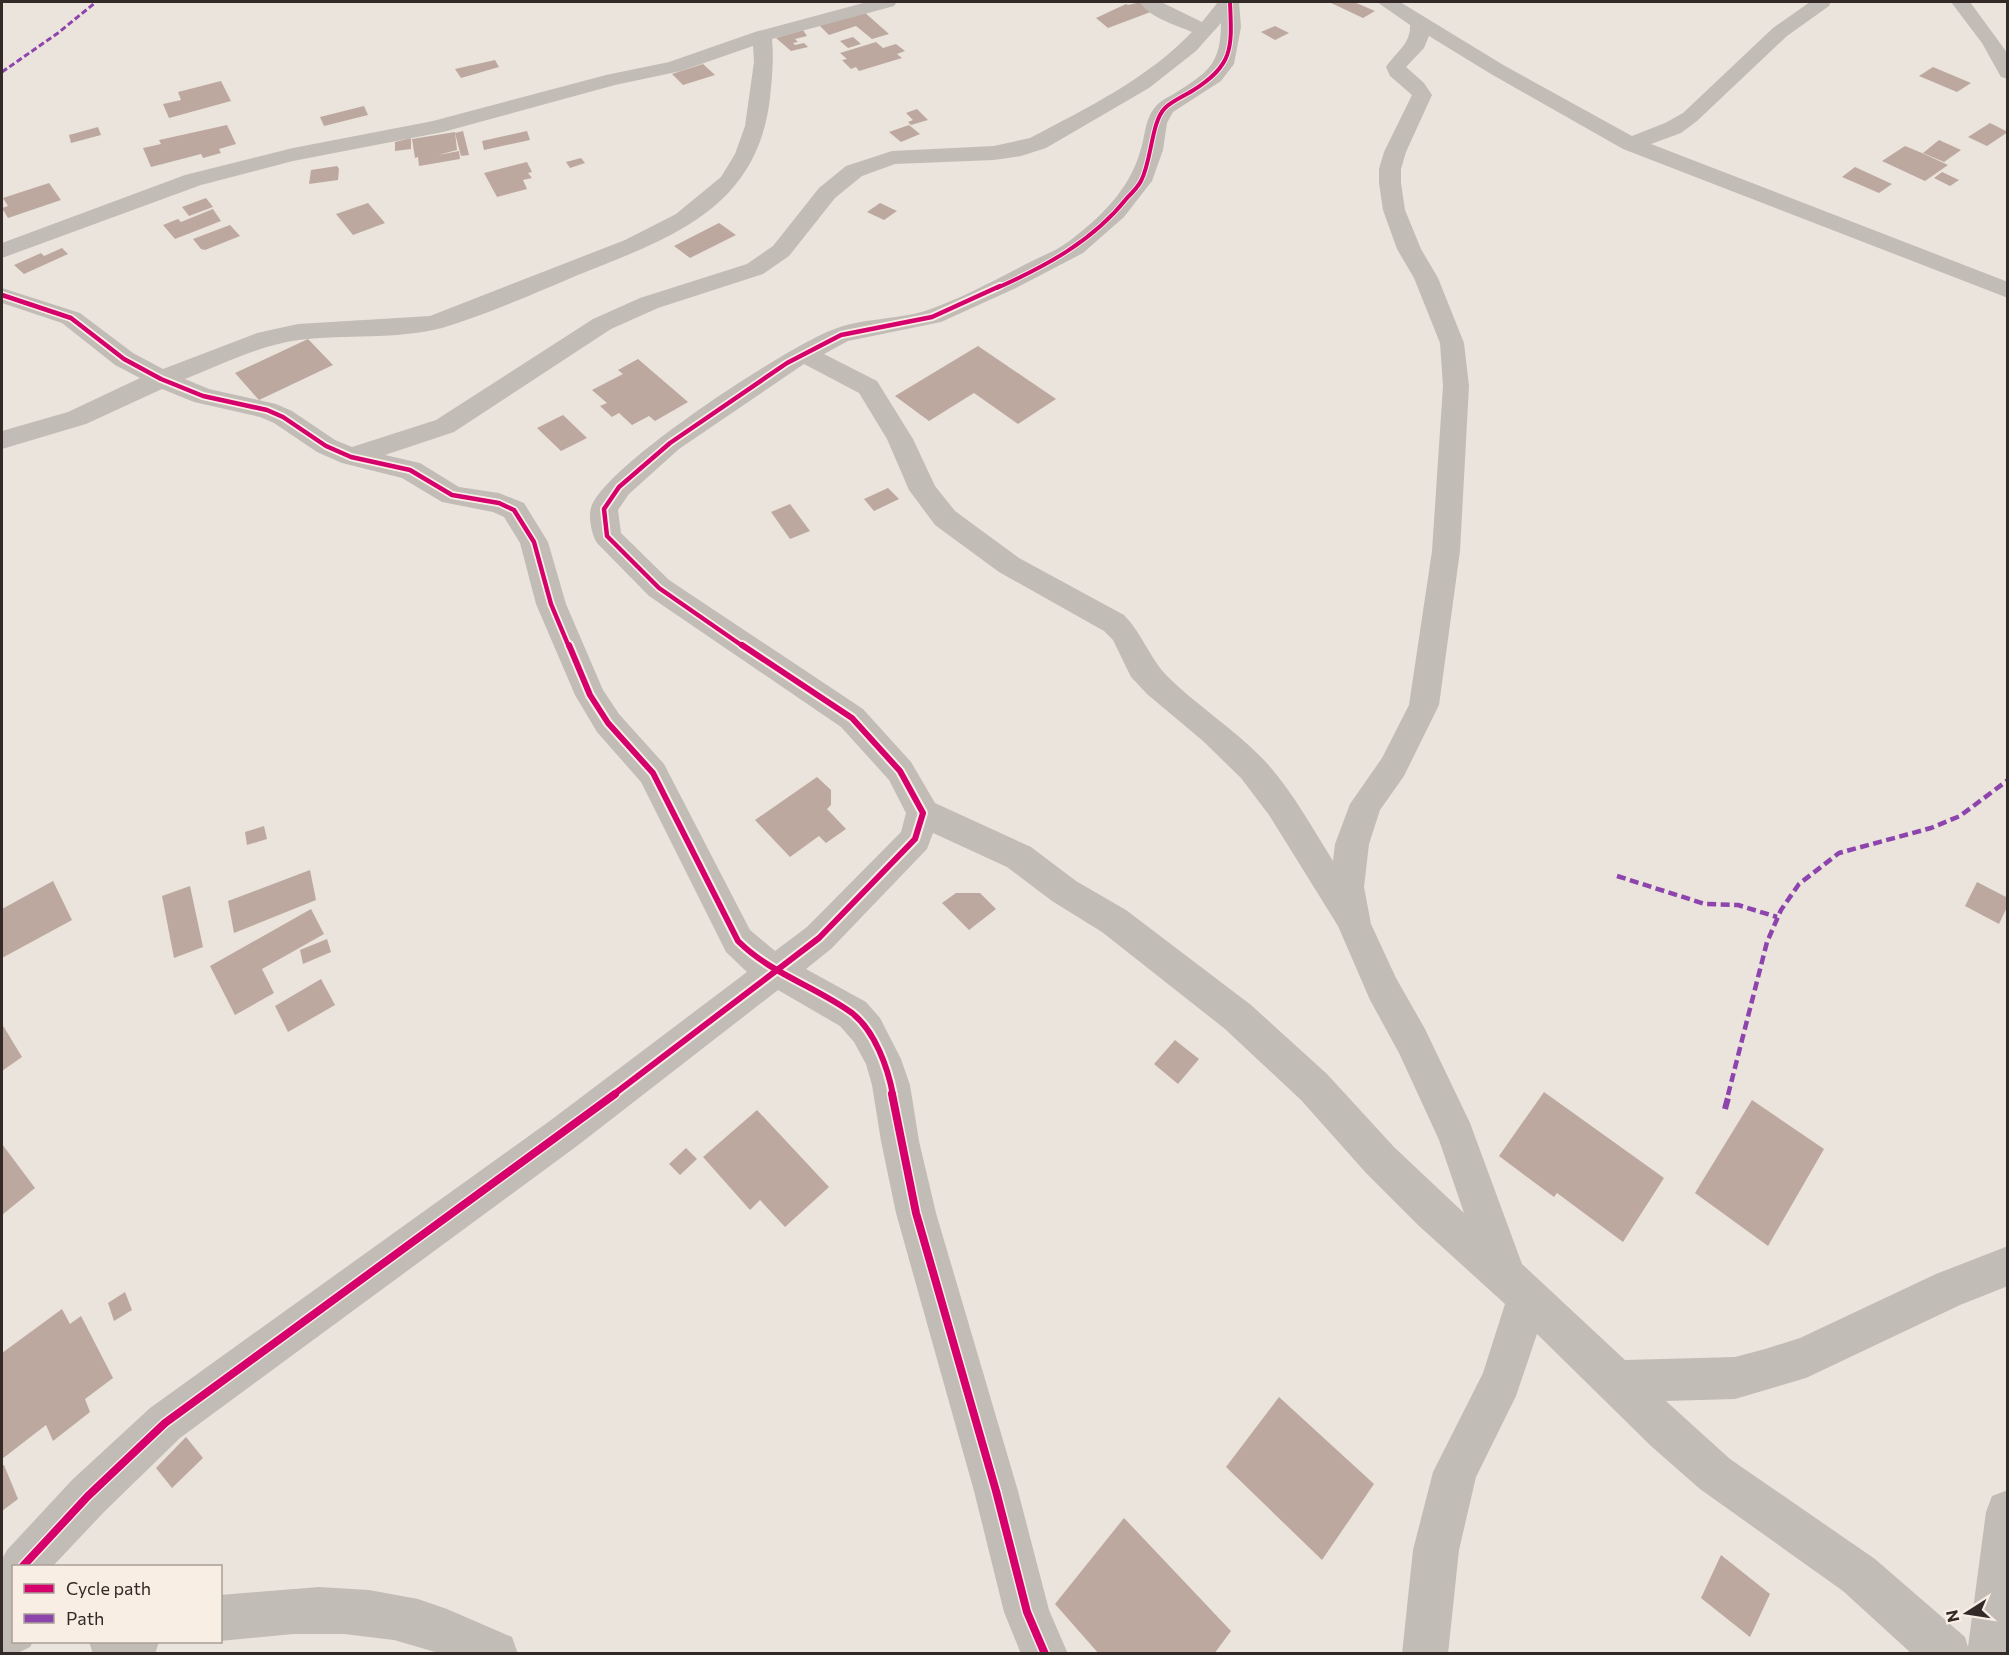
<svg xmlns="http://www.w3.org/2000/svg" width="2009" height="1655" font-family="Commissioner,sans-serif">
	<rect width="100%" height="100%" fill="#eae4dd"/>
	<!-- building -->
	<g fill="#bda89f">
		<path d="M1141 2 1156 10 1108 28 1096 18 1126 4 1128 5Z"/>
		<path d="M1329 2H1354L1375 11 1363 18Z"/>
		<path d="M863 11 889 34 872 39 856 26 829 35 819 25Z"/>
		<path d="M1275 26 1289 33 1275 40 1261 32Z"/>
		<path d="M803 30 807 36 795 39 798 42 793 43 795 45 804 43 808 47 791 51 776 38Z"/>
		<path d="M853 37 861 44 848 48 840 41Z"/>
		<path d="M876 42 883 48 896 44 905 51 897 54 902 58 859 71 856 67 851 69 842 60 847 59 840 53Z"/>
		<path d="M495 60 499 67 461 78 455 69Z"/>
		<path d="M703 64 715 75 683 85 672 74Z"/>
		<path d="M1933 67 1971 83 1957 92 1919 76Z"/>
		<path d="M221 81 231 101 169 118 163 104 181 100 178 92Z"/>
		<path d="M364 106 368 115 324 126 320 117Z"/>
		<path d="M917 109 928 120 911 125 908 122 913 120 906 113Z"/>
		<path d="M1990 123 2008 132 1987 146 1968 137Z"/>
		<path d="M227 125 236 144 219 149 221 153 203 158 201 154 151 167 143 148 161 144 159 140Z"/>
		<path d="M909 125 920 134 901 142 889 132Z"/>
		<path d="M98 127 101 135 71 143 69 135Z"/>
		<path d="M463 131 469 155 461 156 455 133Z"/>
		<path d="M527 131 530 140 484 150 482 141Z"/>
		<path d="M455 132 457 150 438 155 459 151 460 159 419 166 418 157 415 158 412 139Z"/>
		<path d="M411 138V149L395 151V142Z"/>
		<path d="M1939 140 1961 150 1944 162 1923 153Z"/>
		<path d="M1905 146 1922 153 1948 165 1925 181 1882 161Z"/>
		<path d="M581 158 585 163 570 168 566 162Z"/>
		<path d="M527 162 532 172 528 173 532 178 523 180 527 189 497 197 484 173Z"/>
		<path d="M337 166 339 169 338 180 309 184 311 170Z"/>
		<path d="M1855 167 1892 184 1879 193 1842 177Z"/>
		<path d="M1942 172 1959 180 1950 186 1934 178Z"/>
		<path d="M49 183 61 200 8 218 2 208 8 206 3 198Z"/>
		<path d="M206 198 213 207 189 216 182 207Z"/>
		<path d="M368 203 385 223 353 235 336 214Z"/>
		<path d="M880 203 897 211 884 220 867 212Z"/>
		<path d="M213 209 221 221 175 239 163 225 178 219 181 222Z"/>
		<path d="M719 223 736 235 690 258 674 246Z"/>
		<path d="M230 225 240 236 205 250 201 249 193 239Z"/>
		<path d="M62 248 68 254 24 274 14 265 41 253 44 256Z"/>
		<path d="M308 339 333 365 259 400 235 373Z"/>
		<path d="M978 346 1056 399 1018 424 974 393 929 421 895 396Z"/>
		<path d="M638 359 688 402 655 421 649 416 632 425 619 413 612 417 600 406 607 403 592 390 623 374 618 370Z"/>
		<path d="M563 415 587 438 561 451 537 428Z"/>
		<path d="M888 488 899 499 874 511 864 499Z"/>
		<path d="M790 504 810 531 790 539 771 512Z"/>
		<path d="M817 777 831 790V805L827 809 846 829 826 843 819 836 790 857 755 820Z"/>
		<path d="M264 826 267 839 247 845 245 832Z"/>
		<path d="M310 870 316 900 234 933 228 901Z"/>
		<path d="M53 881 72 920 2 958V909Z"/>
		<path d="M1977 882 2008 898V905L1999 924 1965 906Z"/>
		<path d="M190 886 203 947 174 958 162 896Z"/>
		<path d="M956 893H980L996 909 969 930 942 903Z"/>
		<path d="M311 909 324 934 262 969 274 993 235 1015 210 966Z"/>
		<path d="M327 939 331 952 303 964 300 950Z"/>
		<path d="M321 979 335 1005 288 1032 275 1006Z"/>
		<path d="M2 1024 22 1057 2 1071Z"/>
		<path d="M1175 1040 1199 1059 1178 1084 1154 1064Z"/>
		<path d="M1544 1092 1664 1178 1623 1242 1557 1193 1554 1197 1499 1156Z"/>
		<path d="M1752 1100 1824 1149 1768 1246 1695 1193Z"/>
		<path d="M757 1110 829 1187 785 1227 760 1200 750 1210 703 1157Z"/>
		<path d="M2 1144 35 1188 2 1215Z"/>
		<path d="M686 1148 697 1159 680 1175 669 1164Z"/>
		<path d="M125 1292 132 1310 114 1321 108 1303Z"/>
		<path d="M62 1309 70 1324 81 1316 113 1378 85 1399 90 1412 53 1441 46 1425 2 1459V1353Z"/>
		<path d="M1279 1397 1374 1484 1322 1560 1226 1467Z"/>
		<path d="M186 1437 203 1458 172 1488 156 1468Z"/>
		<path d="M4 1465 18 1499 2 1511V1466Z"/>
		<path d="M1124 1518 1231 1631 1214 1654H1099L1055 1604Z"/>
		<path d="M1721 1555 1770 1594 1750 1637 1701 1598Z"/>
	</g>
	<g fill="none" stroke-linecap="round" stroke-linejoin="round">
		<!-- minor -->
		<g fill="#c2bcb7" fill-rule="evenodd">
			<path d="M867 2H897L894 6 772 39C774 60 772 78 770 98 757 210 670 238 578 275 533 294 488 314 442 328 395 340 346 334 299 340 260 345 221 365 185 379L209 389 276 404 292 411 335 440 352 447 436 420 593 319 640 298 747 264 773 246 819 188 846 166 892 151 994 146 1030 138C1087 108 1147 79 1192 32 1176 25 1148 17 1140 2H1161L1202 22 1218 2H1239L1241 27 1234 64 1221 81 1173 112 1167 123 1163 150 1152 181 1124 217 1083 253 1016 288 941 322 848 341 824 354 877 381 913 439 935 486 955 511 1019 558 1124 615C1142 633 1149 657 1166 675 1196 705 1233 728 1263 759 1291 789 1311 826 1333 861L1335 844 1350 804 1382 758 1409 705 1432 551 1443 386 1440 343 1414 278 1397 249 1383 210 1379 183V169L1384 152 1412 95 1390 76 1386 67C1396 52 1411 44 1410 25L1377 2H1400L1505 66 1632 136 1665 123 1683 113 1773 28 1810 2H1831L1829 6 1787 36 1697 121 1681 133 1651 144 2008 282V298L1623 149 1491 74 1429 36 1424 48 1406 67 1424 83 1432 95 1406 152 1401 169V183L1405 210 1421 249 1438 278 1464 343 1469 386 1460 551 1439 705 1404 776 1380 810 1369 844 1364 887 1371 924 1396 978 1425 1029 1470 1123 1522 1264 1625 1360 1735 1357 1765 1349 1800 1338 1936 1274 2008 1246V1286L1960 1305 1806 1378 1735 1399 1666 1401 1730 1459 1875 1559 1965 1637 1968 1647 1986 1512 1992 1496 2008 1490V1654H1912L1843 1591 1700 1489 1651 1446 1537 1334 1516 1396 1476 1477 1459 1550 1448 1654H1402L1413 1550 1433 1472 1483 1373 1505 1304 1418 1225 1366 1173 1301 1100 1225 1029 1102 932 1052 901 1007 867 933 833 927 849 831 949 806 969 866 1002 880 1018 901 1059 910 1085 919 1141 936 1213 1018 1491 1049 1610 1068 1654H1021L1004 1612 974 1491 896 1213 881 1141 872 1085 866 1064 854 1042 840 1026 778 990 577 1146 180 1438 104 1512 53 1566H14V1642H33L30 1647 16 1654 2 1653V1559L7 1550 72 1480 150 1408 551 1120 747 972 726 952 641 782 597 732 575 695 536 604 520 543 504 517 493 512 442 502 402 478 342 463 317 452 274 423 260 417 194 402 162 389 86 424 2 449V431L68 412 140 378 115 365 62 323 2 303V288L80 313 133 353 163 369 257 333 298 324 430 316 625 240 676 214 721 177 735 154 745 126 754 62 753 46 681 71 615 85 443 132 293 161 201 185 2 258V243L185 175 293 148 433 121 606 75 669 62 755 32ZM1221 23C1221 65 1207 73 1175 93 1169 97 1161 100 1156 106 1144 120 1146 135 1140 152 1129 190 1100 218 1068 242 1056 251 1041 256 1028 263 997 279 958 300 925 311 895 320 861 318 832 330 787 347 603 466 591 508 588 518 592 535 597 543L649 596 841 727 889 780 906 813 901 832 807 927 775 951 750 930 664 764 619 714 603 690 566 604 548 542 524 503 499 493 459 487 420 463 385 455 454 432 611 329 658 308 763 274 789 256 835 198 862 176 895 164 994 160 1021 156 1046 148 1149 88 1196 51ZM804 364 859 393 887 439 909 490 935 525 999 572 1104 631 1113 640 1131 677 1147 694 1203 741 1241 778 1269 815 1338 926 1370 1000 1399 1053 1439 1140 1464 1213 1394 1147 1327 1074 1251 1005 1126 910 1076 881 1031 847 935 803 911 762 863 709 669 580 621 533 618 510 629 494 679 449Z"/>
			<path d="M1951 2H1970L2008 54V79L2001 77 1982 43Z"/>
			<path d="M319 1587 369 1590 418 1599 447 1609 512 1637 518 1654H442L394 1640 344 1634H294L220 1641V1595Z"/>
			<path d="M89 1642H159L155 1654H93Z"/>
		</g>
		<!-- quiet-far2 -->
		<path stroke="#8e44ad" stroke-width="3" stroke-dasharray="6 3" stroke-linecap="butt" d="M2 72 58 33 96 2"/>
		<!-- quiet-far1 -->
		<g stroke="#8e44ad" stroke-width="4.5" stroke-dasharray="9 4.5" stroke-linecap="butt">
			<path d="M1617 876 1705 904 1738 905 1777 917"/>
			<path d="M1728 1095 1767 942 1781 910 1799 884 1839 853 1931 828 1960 816 2008 780"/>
		</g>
		<!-- quiet -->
		<path stroke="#8e44ad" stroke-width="6" stroke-dasharray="11 6" stroke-linecap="butt" d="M1725 1109 1729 1094"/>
		<defs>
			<path id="cycleway-far3" d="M997 288C1046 266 1093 241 1127 198 1132 193 1138 187 1141 181 1152 160 1151 122 1165 108 1172 101 1184 96 1192 91 1234 65 1232 48 1230 2"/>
			<g id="cycleway-far2">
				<path d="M2 295 71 318 124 359 161 379 203 396 267 410 283 417 326 446 351 457 410 470 452 495 499 503 514 510 534 542 551 604 569 647"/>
				<path d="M744 647 659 588 607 536 604 509 619 487 670 443 787 363 841 335 932 317 1000 286"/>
			</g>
			<g id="cycleway-far1">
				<path d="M569 645 590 695 608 723 653 773 738 941C771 974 815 986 852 1013 875 1031 888 1068 893 1095"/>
				<path d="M613 1095 819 938 915 839 923 813 900 771 852 718 742 645"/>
			</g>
			<g id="cycleway">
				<path d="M892 1094 916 1213 996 1491 1027 1612 1045 1654"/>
				<path d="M23 1566 88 1496 165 1423 615 1094"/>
			</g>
		</defs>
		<!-- cycleway-far3 casing -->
		<use href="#cycleway-far3" stroke="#f8eee4" stroke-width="6"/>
		<!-- cycleway-far2 casing -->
		<use href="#cycleway-far2" stroke="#f8eee4" stroke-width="8"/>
		<!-- cycleway-far1 casing -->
		<use href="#cycleway-far1" stroke="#f8eee4" stroke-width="10"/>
		<!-- cycleway casing -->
		<use href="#cycleway" stroke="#f8eee4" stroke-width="11"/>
		<!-- cycleway-far3 -->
		<use href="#cycleway-far3" stroke="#d6006c" stroke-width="4"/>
		<!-- cycleway-far2 -->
		<use href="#cycleway-far2" stroke="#d6006c" stroke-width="4.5"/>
		<!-- cycleway-far1 -->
		<use href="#cycleway-far1" stroke="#d6006c" stroke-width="6"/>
		<!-- cycleway -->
		<use href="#cycleway" stroke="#d6006c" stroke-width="8"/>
	</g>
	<!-- border -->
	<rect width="2009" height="1655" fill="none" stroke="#332926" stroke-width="6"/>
	<!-- legend -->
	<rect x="12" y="1565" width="210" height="78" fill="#f8eee4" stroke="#a99f98" stroke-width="1.5"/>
	<rect x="24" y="1584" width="30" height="9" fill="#d6006c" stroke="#a99f98" stroke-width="1.5"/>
	<text x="66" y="1595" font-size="18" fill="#332926">Cycle path</text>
	<rect x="24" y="1614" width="30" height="9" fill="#8e44ad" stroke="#a99f98" stroke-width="1.5"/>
	<text x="66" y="1625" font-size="18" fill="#332926">Path</text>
	<!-- north arrow -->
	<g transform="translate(1967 1613) rotate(258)" stroke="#f8eee4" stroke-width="4.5" paint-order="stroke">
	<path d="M0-4.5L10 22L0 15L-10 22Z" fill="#332926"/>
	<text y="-9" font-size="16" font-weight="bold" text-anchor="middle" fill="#332926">N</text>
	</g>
</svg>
